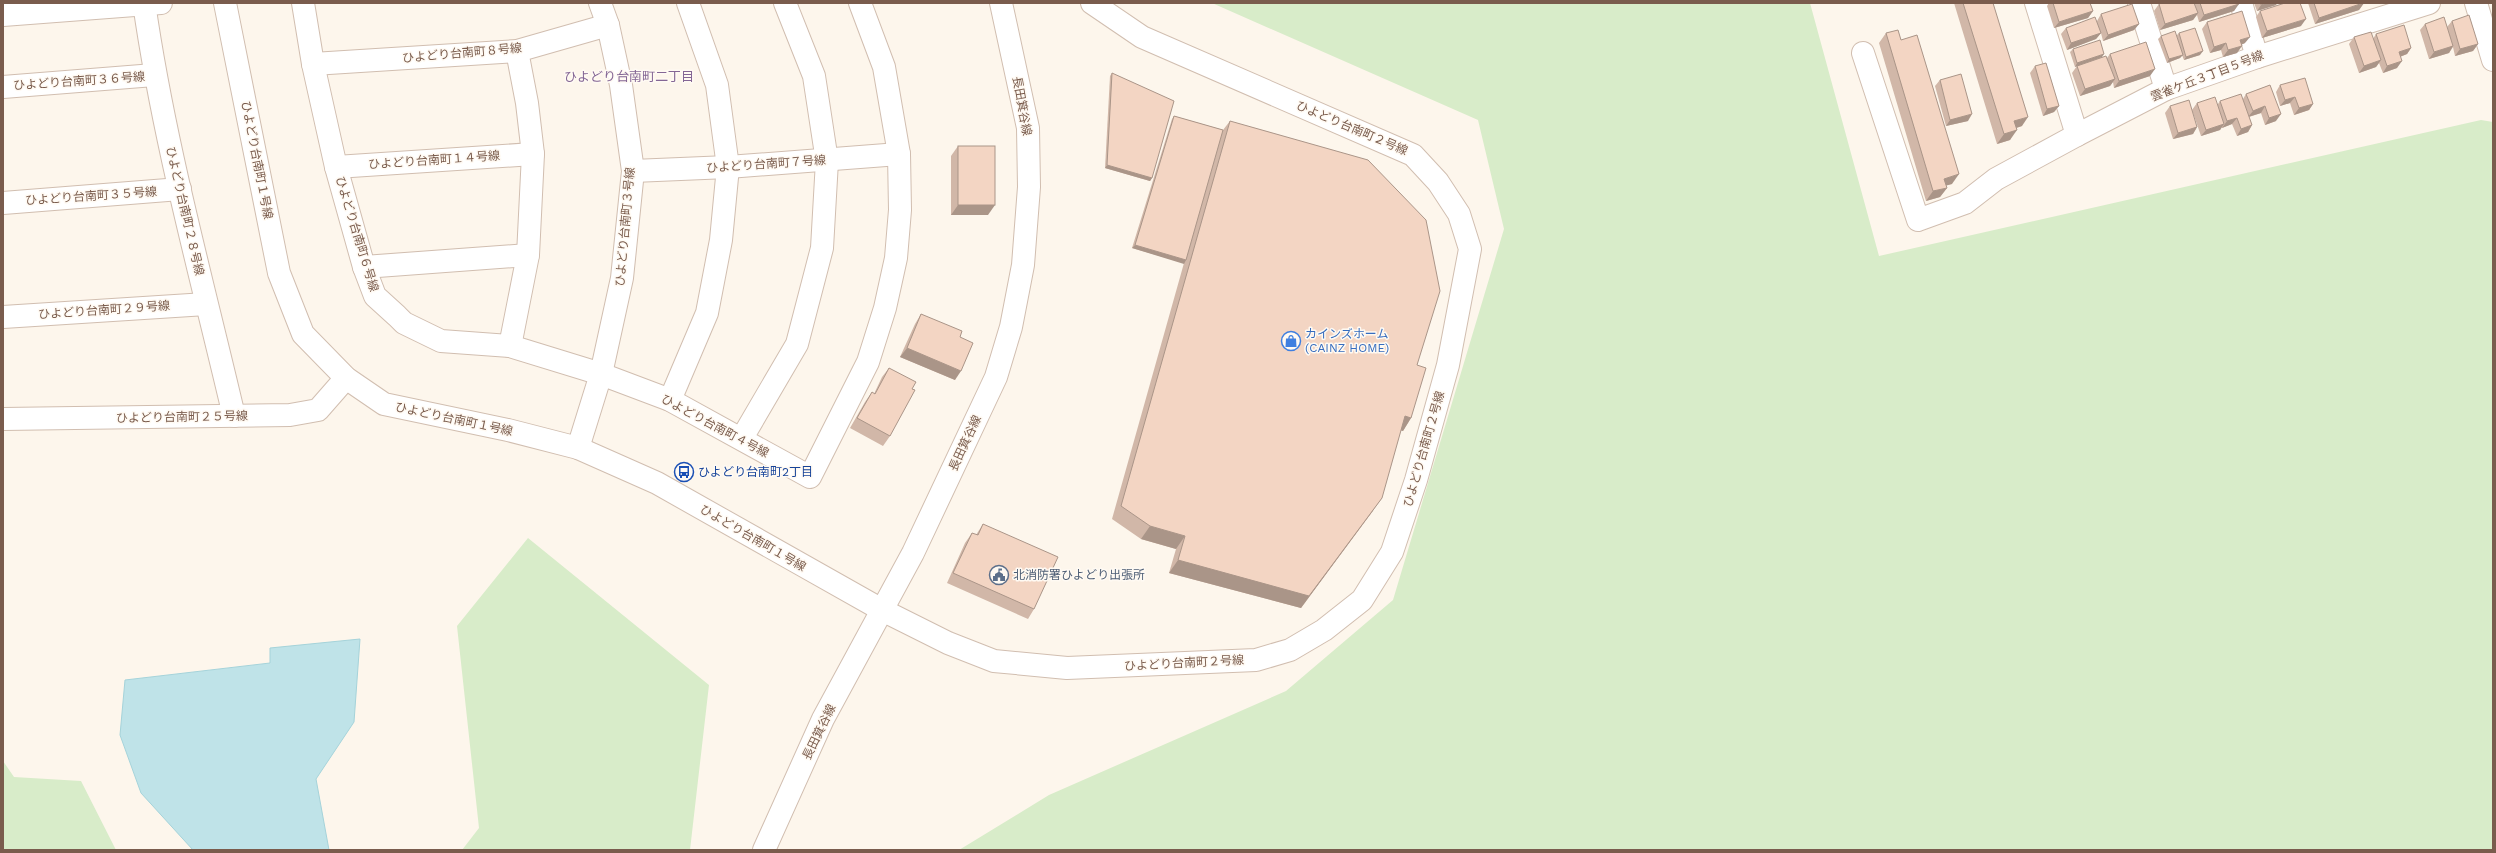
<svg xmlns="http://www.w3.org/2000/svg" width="2496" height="853" font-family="'Work Sans','Noto Sans JP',sans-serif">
	<rect width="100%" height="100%" fill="#fdf6ec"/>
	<!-- green -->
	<g fill="#d8ecc9">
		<path d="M1212 3H1810L1879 256 2481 120 2493 122V850H959L1049 795 1286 691 1393 600 1504 229 1478 120Z"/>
		<path d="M528 538 709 685 690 850H462L479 828 457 626Z"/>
		<path d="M3 761 14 777 81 781 116 850H3Z"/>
	</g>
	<!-- water -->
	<path fill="#bfe3e8" stroke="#a5d3da" d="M360 639 354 722 316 779 329 850H193L141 793 120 735 125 680 270 663V648Z"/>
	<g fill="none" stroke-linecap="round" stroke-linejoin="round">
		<defs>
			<g id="minor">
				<path d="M144 3C164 143 202 279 234 416"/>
				<path d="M225 3 279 273 303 334 346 378 384 404 508 430 578 448 657 483 882 610 948 643 994 661 1067 668 1256 660 1290 650 1324 630 1362 600 1392 552 1416 480 1448 365 1470 249 1459 214 1438 182 1413 155 1142 37 1092 3"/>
				<path d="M303 3 313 64 336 167 364 267 375 296 397 316 404 323 441 341 510 346 601 374 670 400 810 477 868 362 885 308 896 258 900 210 899 154 884 67 860 3"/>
				<path d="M2036 3 2077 135 2166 89 2257 57 2429 3"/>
				<path d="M2139 3 2166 89"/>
				<path d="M2241 3 2257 57"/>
				<path d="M2476 3 2493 60"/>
				<path d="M3 15 161 3"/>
				<path d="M1863 53 1918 220 1965 203 1996 179 2077 135"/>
				<path d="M313 64 517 51 608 25"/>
				<path d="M3 87 154 75"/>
				<path d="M336 167 533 154"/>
				<path d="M633 171 728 167 899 154"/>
				<path d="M3 203 180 189"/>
				<path d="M364 267 528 255"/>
				<path d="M3 317 206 304"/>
				<path d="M510 346 528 255 533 154 527 103 517 51"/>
				<path d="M670 400 707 313 721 240 728 167 717 85 688 3"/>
				<path d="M3 419 290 415 318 410 346 378"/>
				<path d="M742 438 797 344 822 248 827 161 814 76 785 3"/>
				<path d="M578 448 601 374 622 278 633 171 621 85 608 25 600 3"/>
				<path d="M764 850 823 719 913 553 996 377 1011 327 1023 265 1029 187 1028 128 1001 3"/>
			</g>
		</defs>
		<!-- minor casing -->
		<use href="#minor" stroke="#d1beb0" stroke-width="24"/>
		<!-- minor -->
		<use href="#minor" stroke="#fff" stroke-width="22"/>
	</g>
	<!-- wall -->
	<g fill="#d1b7a8">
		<path d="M1954 3H1993L2022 126 2016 128 2010 140 1997 144Z"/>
		<path d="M2049 3H2090L2093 11 2088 18 2054 28 2047 6Z"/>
		<path d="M2162 3H2238L2234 11 2199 22 2197 15 2193 20 2160 30 2154 11 2159 4Z"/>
		<path d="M2254 3H2277L2276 5 2257 11Z"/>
		<path d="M2308 3H2364L2359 10 2315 24Z"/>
		<path d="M2260 11 2301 26 2262 38 2256 17Z"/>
		<path d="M2101 14 2139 24 2134 30 2103 41 2101 33 2096 39 2067 50 2061 34 2066 28 2097 21Z"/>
		<path d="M2452 21 2478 44 2473 51 2455 56 2453 47 2449 53 2429 59 2420 30 2425 24 2447 27Z"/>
		<path d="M2207 22 2245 43 2241 45 2237 53 2223 57 2221 50 2210 53 2202 29Z"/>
		<path d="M1886 33 1901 40 1952 184 1946 185 1947 188 1940 197 1926 201 1879 43Z"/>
		<path d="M2179 33 2200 55 2184 60 2182 55 2180 58 2167 63 2158 39 2161 36H2176Z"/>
		<path d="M2376 34 2411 48 2407 54 2400 57 2397 68 2383 73 2379 63 2376 67 2359 73 2349 44 2354 37 2373 39Z"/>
		<path d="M2073 49 2102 57 2107 58 2110 54 2150 76 2114 88 2113 82 2110 86 2080 96 2072 73 2077 66 2075 67 2070 52Z"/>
		<path d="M2035 66 2059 106 2054 112 2043 116 2030 73Z"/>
		<path d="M1112 73 1152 178 1150 181 1105 168 1110 76Z"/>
		<path d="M1940 80 1968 121 1946 126 1935 86Z"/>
		<path d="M2270 85 2276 121 2265 125 2261 113 2249 117 2252 125 2248 132 2237 136 2232 124 2222 128V127L2220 130 2201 136 2192 110 2197 103 2218 104 2220 101 2243 99 2246 94Z"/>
		<path d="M2280 85 2313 104 2309 110 2294 115 2290 103 2280 106 2276 92Z"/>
		<path d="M2170 106 2197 127 2193 134 2173 139 2165 113Z"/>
		<path d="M1174 116 1223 130 1230 121 1417 365 1411 418 1403 431 1401 430 1373 511 1301 608 1169 573 1176 549 1141 539 1112 519 1184 263 1132 248 1172 119Z"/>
		<path d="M958 146 988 215H951V156Z"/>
		<path d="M921 314 960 337 955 380 900 357 915 324Z"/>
		<path d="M889 368 912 389 890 436 883 446 850 428 865 402 872 392 874 394 882 377Z"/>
		<path d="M983 524 1034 609 1028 619 947 583 965 543 972 533 976 535Z"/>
	</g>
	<!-- shaded-wall -->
	<g fill="#aa9588">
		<path d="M2267 3H2277L2276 5 2257 11 2261 5Z"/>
		<path d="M2364 3 2359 10 2315 24 2319 18Z"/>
		<path d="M2239 4 2234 11 2199 22 2204 15Z"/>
		<path d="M2093 11 2088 18 2054 28 2059 22Z"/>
		<path d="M2198 13 2193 20 2160 30 2165 24Z"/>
		<path d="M2306 19 2301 26 2262 38 2267 31Z"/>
		<path d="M2139 24 2134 30 2103 41 2108 35Z"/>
		<path d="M2101 33 2096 39 2067 50 2071 43Z"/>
		<path d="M2250 37 2245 43 2235 47 2240 40Z"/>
		<path d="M2226 43 2221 50 2210 53 2214 47Z"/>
		<path d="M2478 44 2473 51 2455 56 2460 49Z"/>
		<path d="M2242 46 2237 53 2223 57 2228 50Z"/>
		<path d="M2453 46 2449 53 2429 59 2434 52Z"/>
		<path d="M2411 48 2407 54 2394 59 2399 52Z"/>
		<path d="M2203 51 2200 55 2184 60 2186 57Z"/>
		<path d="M2104 54 2102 57 2075 67 2077 63Z"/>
		<path d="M2183 55 2180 58 2167 63 2169 59Z"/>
		<path d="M2381 60 2376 67 2359 73 2364 66Z"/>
		<path d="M2402 61 2397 68 2383 73 2387 66Z"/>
		<path d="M2155 69 2150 76 2114 88 2119 81Z"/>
		<path d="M2115 79 2110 86 2080 96 2085 89Z"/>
		<path d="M2295 97 2290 103 2280 106 2285 100Z"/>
		<path d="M2313 104 2309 110 2294 115 2299 108Z"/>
		<path d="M2059 106 2054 112 2043 116 2047 109Z"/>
		<path d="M2265 106 2261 113 2248 117 2253 111Z"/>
		<path d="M1972 114 1968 121 1946 126 1950 120Z"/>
		<path d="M2281 114 2276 121 2265 125 2269 118Z"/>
		<path d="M2028 117 2022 126 2007 131 2014 121Z"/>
		<path d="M2237 118 2232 124 2222 128 2227 121Z"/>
		<path d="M2224 124 2220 130 2201 136 2206 130Z"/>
		<path d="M2252 125 2248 132 2237 136 2241 129Z"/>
		<path d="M2197 127 2193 134 2173 139 2178 133Z"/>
		<path d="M2017 130 2010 140 1997 144 2004 134Z"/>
		<path d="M1107 165 1152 178 1150 181 1105 168Z"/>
		<path d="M1959 174 1952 184 1937 188 1944 179Z"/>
		<path d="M1947 188 1940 197 1926 201 1933 191Z"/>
		<path d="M958 205H995L988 215H951Z"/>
		<path d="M1135 245 1186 260 1184 264 1132 248Z"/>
		<path d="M907 348 961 371 955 380 900 357Z"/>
		<path d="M1405 416 1411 418 1403 431 1396 429Z"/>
		<path d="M1382 498 1301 608 1169 573 1178 560Z"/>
		<path d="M1150 526 1185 536 1176 549 1141 539Z"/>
	</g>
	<!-- building -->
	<g fill="#f3d5c3" stroke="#aa9588">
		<path d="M1963 3H1993L2028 117 2014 121 2017 130 2004 134Z"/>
		<path d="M2053 3H2090L2093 11 2059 22Z"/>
		<path d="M2162 3H2194L2198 13 2165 24 2159 4Z"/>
		<path d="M2200 3H2238L2239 4 2204 15Z"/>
		<path d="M2261 3H2267L2261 5Z"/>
		<path d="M2285 3H2300L2306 19 2267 31 2260 11Z"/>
		<path d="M2314 3H2363L2319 18Z"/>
		<path d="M2132 4 2139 24 2108 35 2101 14Z"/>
		<path d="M2242 11 2250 37 2240 40 2242 46 2228 50 2226 43 2214 47 2207 22Z"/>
		<path d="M2469 15 2478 44 2460 49 2452 21Z"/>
		<path d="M2095 17 2101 33 2071 43 2066 28Z"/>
		<path d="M2444 17 2453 46 2434 52 2425 24Z"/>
		<path d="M2404 25 2411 48 2399 52 2402 61 2387 66 2376 34Z"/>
		<path d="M2195 28 2203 51 2186 57 2179 33Z"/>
		<path d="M1898 30 1901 40 1917 35 1959 174 1944 179 1947 188 1933 191 1886 33Z"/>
		<path d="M2175 31 2183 55 2169 59 2161 36Z"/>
		<path d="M2371 32 2381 60 2364 66 2354 37Z"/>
		<path d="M2100 40 2104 54 2077 63 2073 49Z"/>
		<path d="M2146 42 2155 69 2119 81 2110 54Z"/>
		<path d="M2106 56 2115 79 2085 89 2077 66Z"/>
		<path d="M2046 63 2059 106 2047 109 2035 66Z"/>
		<path d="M1112 73 1174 101 1152 178 1107 165Z"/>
		<path d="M1961 74 1972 114 1950 120 1940 80Z"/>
		<path d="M2305 78 2313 104 2299 108 2295 97 2285 100 2280 85Z"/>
		<path d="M2270 85 2281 114 2269 118 2265 106 2253 111 2246 94Z"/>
		<path d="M2241 94 2252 125 2241 129 2237 118 2227 121 2220 101Z"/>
		<path d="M2215 97 2224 124 2206 130 2197 103Z"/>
		<path d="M2189 100 2197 127 2178 133 2170 106Z"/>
		<path d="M1174 116 1223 130 1186 260 1135 245Z"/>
		<path d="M1230 121 1368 160 1426 220 1440 291 1417 365 1426 368 1411 418 1405 416 1382 498 1309 596 1178 560 1185 536 1150 526 1121 506Z"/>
		<rect x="958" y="146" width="37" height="59"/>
		<path d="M921 314 962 331 960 337 973 343 961 371 907 348Z"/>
		<path d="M889 368 916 382 912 389 915 390 890 436 857 418 872 392 875 394Z"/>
		<path d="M983 524 1058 557 1034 609 953 573 972 533 978 535Z"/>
	</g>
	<!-- icons -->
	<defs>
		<symbol id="shop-ring" viewBox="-11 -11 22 22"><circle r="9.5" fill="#fffaf3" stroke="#3f7fe0" stroke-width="1.5"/><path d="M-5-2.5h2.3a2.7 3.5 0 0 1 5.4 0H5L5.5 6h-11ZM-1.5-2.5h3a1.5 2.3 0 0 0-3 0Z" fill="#3f7fe0"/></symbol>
		<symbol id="bus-ring" viewBox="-11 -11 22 22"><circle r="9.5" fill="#fffaf3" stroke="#1a4fb4" stroke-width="1.5"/><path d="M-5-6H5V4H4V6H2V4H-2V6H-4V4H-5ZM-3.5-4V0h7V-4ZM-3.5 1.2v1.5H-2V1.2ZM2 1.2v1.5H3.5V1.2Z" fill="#1a4fb4"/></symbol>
		<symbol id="civic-ring" viewBox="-11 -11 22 22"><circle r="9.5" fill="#fffaf3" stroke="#5c6f8a" stroke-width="1.5"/><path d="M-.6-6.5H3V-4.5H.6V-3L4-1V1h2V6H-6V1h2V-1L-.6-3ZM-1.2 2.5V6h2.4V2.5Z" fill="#5c6f8a"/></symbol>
	</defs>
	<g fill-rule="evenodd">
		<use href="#shop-ring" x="1280" y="330" width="22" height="22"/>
		<use href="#bus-ring" x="673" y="461" width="22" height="22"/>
		<use href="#civic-ring" x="988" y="564" width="22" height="22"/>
	</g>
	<g text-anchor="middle" stroke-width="3" stroke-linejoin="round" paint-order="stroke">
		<!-- street labels -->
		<g font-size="12" fill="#7a5c4d" stroke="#fffaf3">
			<text transform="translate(462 53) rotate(-5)" y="4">ひよどり台南町８号線</text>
			<text transform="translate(2207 76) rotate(-21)" y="4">雲雀ケ丘３丁目５号線</text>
			<text transform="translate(79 81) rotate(-4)" y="4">ひよどり台南町３６号線</text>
			<text transform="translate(1022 106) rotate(80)" y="4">長田箕谷線</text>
			<text transform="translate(1352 128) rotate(23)" y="4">ひよどり台南町２号線</text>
			<text transform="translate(257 160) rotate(79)" y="4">ひよどり台南町１号線</text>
			<text transform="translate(434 160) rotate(-4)" y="4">ひよどり台南町１４号線</text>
			<text transform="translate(766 164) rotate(-4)" y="4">ひよどり台南町７号線</text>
			<text transform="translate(91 196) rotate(-4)" y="4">ひよどり台南町３５号線</text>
			<text transform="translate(185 211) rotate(77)" y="4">ひよどり台南町２８号線</text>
			<text transform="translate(625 227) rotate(-85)" y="4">ひよどり台南町３号線</text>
			<text transform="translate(357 234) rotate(73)" y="4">ひよどり台南町６号線</text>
			<text transform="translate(104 310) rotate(-4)" y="4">ひよどり台南町２９号線</text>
			<text transform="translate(182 417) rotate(-1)" y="4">ひよどり台南町２５号線</text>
			<text transform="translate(454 419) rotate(12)" y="4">ひよどり台南町１号線</text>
			<text transform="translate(715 426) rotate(28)" y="4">ひよどり台南町４号線</text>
			<text transform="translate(965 443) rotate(-65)" y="4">長田箕谷線</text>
			<text transform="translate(1424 449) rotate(-74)" y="4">ひよどり台南町２号線</text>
			<text transform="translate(753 538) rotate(30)" y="4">ひよどり台南町１号線</text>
			<text transform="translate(1184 663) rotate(-3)" y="4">ひよどり台南町２号線</text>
			<text transform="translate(819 732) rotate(-64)" y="4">長田箕谷線</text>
		</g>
		<!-- shop labels -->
		<g font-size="12" fill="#366cbe" stroke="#fffaf3" text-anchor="start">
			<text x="1305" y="338">カインズホーム<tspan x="1305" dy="14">(CAINZ HOME)</tspan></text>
		</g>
		<!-- transit labels -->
		<g font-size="12" fill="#164399" stroke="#fffaf3" text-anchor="start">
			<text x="698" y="476">ひよどり台南町2丁目</text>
		</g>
		<!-- service labels -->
		<g font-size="12" fill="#4e5e75" stroke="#fffaf3" text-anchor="start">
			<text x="1013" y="579">北消防署ひよどり出張所</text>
		</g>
		<!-- neighbourhood labels -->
		<g font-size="13" fill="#846695" stroke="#fffaf3">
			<text x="629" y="81">ひよどり台南町二丁目</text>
		</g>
	</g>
	<!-- border -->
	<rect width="2496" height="853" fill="none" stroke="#7a5c4d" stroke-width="8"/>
</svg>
